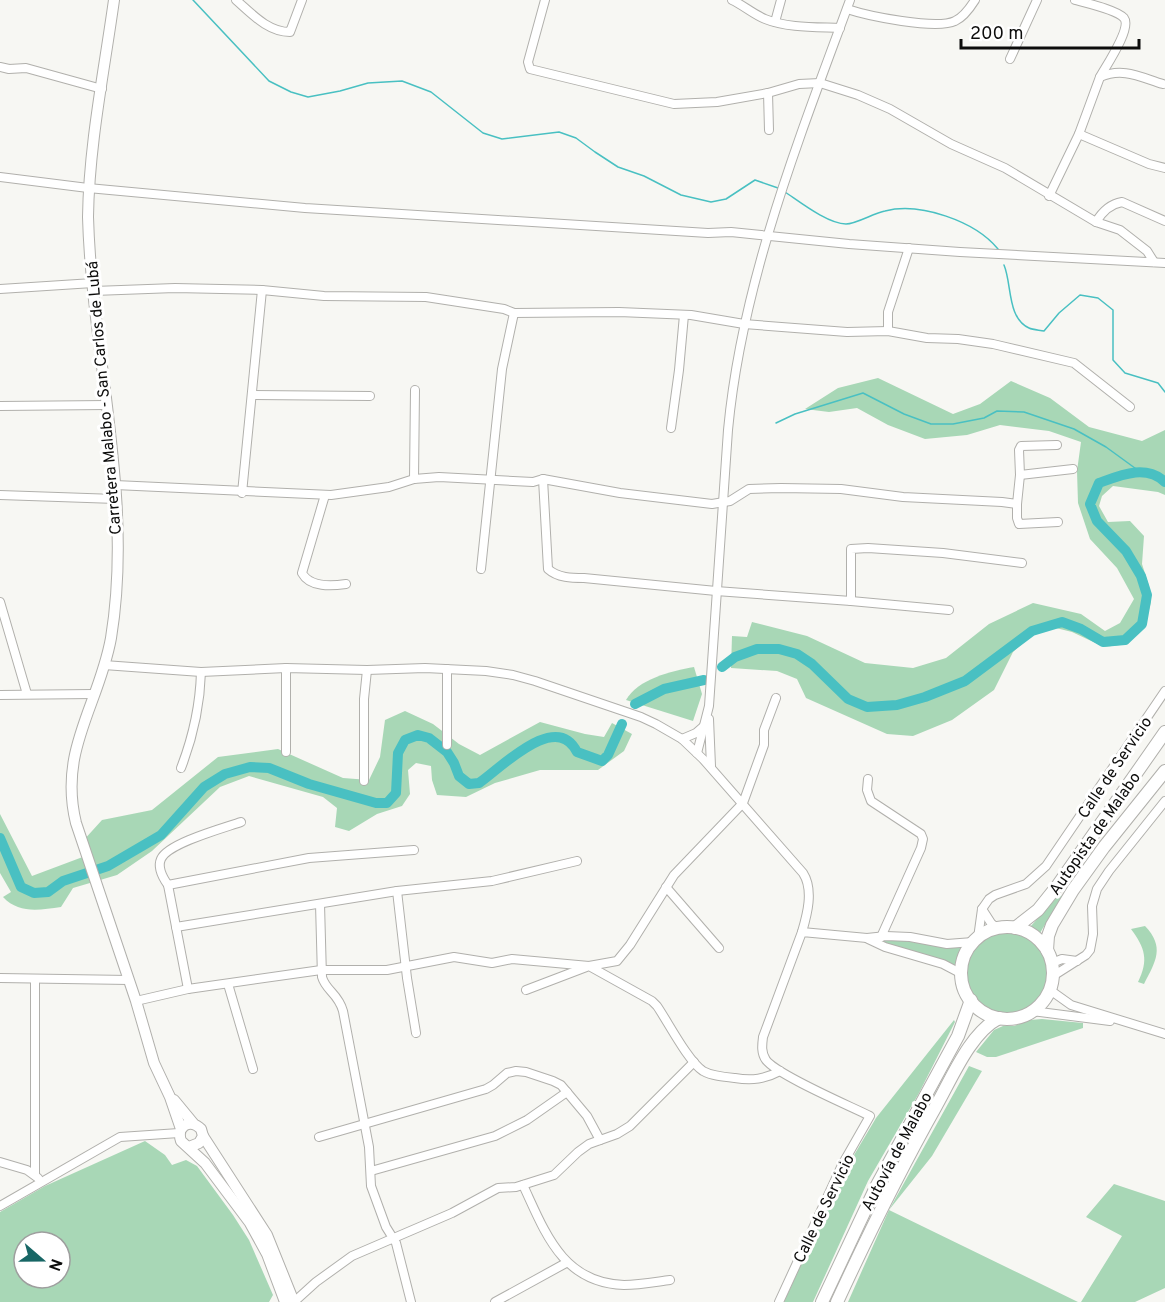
<svg xmlns="http://www.w3.org/2000/svg" width="1165" height="1302" font-family="Overpass,sans-serif">
	<rect width="100%" height="100%" fill="#f7f7f3"/>
	<!-- green -->
	<g fill="#a8d7b6" fill-rule="evenodd">
		<path d="M878 378 953 414 980 404 1011 381 1050 398 1089 427 1142 441 1165 430V495L1158 492 1113 486 1102 496 1099 506 1108 522 1130 521 1144 536 1142 564 1149 586 1151 602 1146 622 1128 644 1104 647 1072 632 1052 627 1033 634 1013 652 994 690 952 720 913 736 887 734 806 698 797 679 777 671 731 668 732 636 747 637 752 622 807 636 865 663 913 668 946 658 989 624 1033 603 1081 614 1105 631 1120 623 1134 599 1117 568 1090 539 1078 503 1077 471 1081 442 1049 431 1000 425 967 435 925 439 888 425 857 408 829 412 805 409 838 388Z"/>
		<path d="M694 667 702 694 693 721 626 700C638 679 671 671 694 667Z"/>
		<path d="M405 711 433 724 459 744 480 755 540 722 585 734 604 737 612 723 632 734 624 751 598 770H540L495 783 466 797 437 795 432 780 431 766 416 763 408 770 410 794 402 806 377 814 349 831 335 827 337 808 323 797 249 776 220 787 152 851 117 875 73 888 61 907C39 910 19 914 3 897L11 892 0 873V814L32 876 88 855 82 842 102 820 152 810 218 757 278 749 343 778 369 780 380 757 385 720Z"/>
		<path d="M1059 895 1062 896 1040 933 1030 927Z"/>
		<path d="M1145 926C1165 947 1156 961 1144 984L1138 982C1149 960 1145 948 1131 929Z"/>
		<circle cx="1007" cy="973" r="40"/>
		<path d="M892 939 946 947 964 946 960 952 956 970 878 941Z"/>
		<path d="M1042 1019 1083 1023V1028L996 1057H987L976 1052 994 1030 1003 1026H1014L1030 1020Z"/>
		<path d="M954 1020 955 1022 919 1093 868 1181 813 1302H784L841 1177 876 1118Z"/>
		<path d="M969 1066 982 1071 932 1156 889 1210 1078 1302H848L889 1210Z"/>
		<path d="M145 1141 165 1155 172 1165 186 1160 197 1166 233 1215 249 1240 273 1295 269 1302H0V1212L45 1186ZM24 1242H60V1278H24Z"/>
		<path d="M1114 1184 1165 1201V1288L1135 1302H1081L1122 1236 1086 1217Z"/>
	</g>
	<g fill="none" stroke-linecap="round" stroke-linejoin="round">
		<!-- stream -->
		<g stroke="#49c0c2" stroke-width="1.5">
			<path d="M193 0 269 81 291 92 308 97 340 91 368 83 402 81 431 92 483 133 502 139 559 132 576 138 595 152 618 167 644 176 681 195 711 202 726 199 755 180 778 188"/>
			<path d="M785 192C800 202 828 224 846 224 856 224 874 213 885 211 920 202 975 221 998 249"/>
			<path d="M1004 265C1012 284 1007 318 1029 328 1033 330 1040 330 1044 331L1059 313 1080 295 1098 298 1113 310V360L1125 373 1158 383 1165 392"/>
			<path d="M776 423 795 414 863 393 904 414 931 424H953L984 418 997 411 1024 412 1074 429 1106 447 1139 471"/>
		</g>
		<!-- river -->
		<g stroke="#49c0c2" stroke-width="10">
			<path d="M722 667 735 657 757 649H779L797 654 812 664 848 699 867 707 897 705 925 697 965 681 1032 631 1062 622 1081 629 1103 642 1125 640 1142 624 1147 595 1141 576 1126 551 1097 521 1090 504 1099 483C1121 475 1146 464 1165 482"/>
			<path d="M635 704 664 689 704 680"/>
			<path d="M0 838 21 887 34 893 48 892 63 881 108 866 161 835 204 787 225 774 250 767 269 768 309 784 376 803H387L396 793 398 753 405 740 418 735 429 738 447 752 454 763 459 776 469 784 479 783C501 768 556 710 577 752L602 761 608 755 622 724"/>
		</g>
		<defs>
			<g id="minor">
				<path d="M236 0C252 14 268 32 290 32L302 0"/>
				<path d="M545 0 528 62 530 69 674 104 717 102 768 93 799 84 820 83 858 95 890 109 951 144 1005 168 1096 222 1120 230 1147 251 1154 262"/>
				<path d="M732 0C743 5 753 14 765 19 787 28 816 27 840 28"/>
				<path d="M1075 0C1086 3 1117 10 1124 18 1132 28 1106 66 1100 77"/>
				<path d="M847 9C868 16 936 30 955 21 964 17 970 8 975 0"/>
				<path d="M775 22 781 0"/>
				<path d="M1010 59 1037 0"/>
				<path d="M0 67 9 69 26 68 102 89"/>
				<path d="M768 93 769 130"/>
				<path d="M1079 134 1149 164 1165 168"/>
				<path d="M0 177 88 188 305 208 708 233 731 232 849 244 960 252 1165 263"/>
				<path d="M1049 196 1079 134 1100 77C1123 67 1140 77 1163 84"/>
				<path d="M1096 222C1102 212 1110 204 1122 202L1165 221"/>
				<path d="M0 289 93 283"/>
				<path d="M94 291 175 288 262 290 324 296 426 297 504 309 514 313 619 312 691 315 744 324 847 332 888 331 927 338 958 339 993 344 1074 363 1130 407"/>
				<path d="M888 331V312L909 248"/>
				<path d="M252 395 370 396"/>
				<path d="M0 406 107 405"/>
				<path d="M671 428 679 370 684 315"/>
				<path d="M1020 475 1073 469"/>
				<path d="M414 479 415 390"/>
				<path d="M543 479 548 569C558 578 572 578 584 578L716 591 851 601V549L868 548 943 553 1022 563"/>
				<path d="M115 485 331 495 389 487 414 479 439 477 533 482 543 479 620 493 712 504 730 501 749 489 781 488 841 489 903 497 1002 502 1017 504 1020 475 1019 450 1021 446 1057 445"/>
				<path d="M242 493 262 290"/>
				<path d="M0 495 116 499"/>
				<path d="M325 495 302 573C310 588 332 586 346 584"/>
				<path d="M1017 504V518L1019 524 1058 522"/>
				<path d="M481 569 502 369 514 313"/>
				<path d="M851 601 949 610"/>
				<path d="M0 602 27 694"/>
				<path d="M104 665 201 672 286 668 367 670 425 668 486 671 513 675 535 681 641 717 656 724 682 739 703 759 803 873C814 890 807 915 802 932"/>
				<path d="M0 695 93 694"/>
				<path d="M709 719 711 766"/>
				<path d="M682 739 696 733 704 726"/>
				<path d="M447 745V669"/>
				<path d="M286 752V668"/>
				<path d="M697 753 709 706 728 430C742 281 799 139 850 0"/>
				<path d="M181 768C193 737 200 706 201 672"/>
				<path d="M868 779 867 790 871 801 921 834 923 839 921 848 881 937"/>
				<path d="M364 781V699L367 670"/>
				<path d="M168 885 309 858 414 850"/>
				<path d="M666 887 719 948"/>
				<path d="M397 891 407 978 416 1033"/>
				<path d="M320 904 322 977C326 991 338 993 343 1011L369 1147 371 1186 386 1227 396 1243 411 1302"/>
				<path d="M982 909 991 923 997 928"/>
				<path d="M176 927 397 891 492 881 577 861"/>
				<path d="M978 938 982 909 989 899 995 895 1026 884 1046 866 1165 691"/>
				<path d="M868 939 885 947 943 964 962 974"/>
				<path d="M1052 963 1062 959 1077 961"/>
				<path d="M1053 976 1086 955 1090 950 1093 934 1092 906 1097 889 1109 871 1165 801"/>
				<path d="M0 978 129 980"/>
				<path d="M35 980V1174"/>
				<path d="M228 984 253 1069"/>
				<path d="M188 989 168 885C163 878 157 868 161 859 168 843 224 828 241 822"/>
				<path d="M526 990 589 966 652 1001 657 1006C668 1022 688 1061 703 1071 712 1076 724 1077 735 1078 752 1081 765 1079 780 1071"/>
				<path d="M1050 990 1071 1005 1165 1034"/>
				<path d="M136 1001 188 989 321 970H387L454 957 492 963 512 959 589 966 617 961 630 945 674 875 743 803 764 745V730L776 698"/>
				<path d="M1032 1011 1110 1021"/>
				<path d="M319 1137 486 1089 493 1085 507 1073 516 1071 526 1072 553 1081 561 1085 587 1116 600 1140"/>
				<path d="M0 1162 27 1170 38 1178"/>
				<path d="M371 1171 495 1136 527 1120 567 1092"/>
				<path d="M523 1185C545 1232 562 1283 624 1285 639 1285 655 1282 670 1280"/>
				<path d="M0 1206 120 1137 179 1133"/>
				<path d="M294 1302 316 1282 352 1256 452 1213 498 1188 516 1187 554 1175 578 1152 589 1144 617 1134 630 1126 694 1062"/>
				<path d="M495 1302 566 1263"/>
				<path d="M779 1302 842 1165 870 1116C850 1106 777 1075 766 1060 761 1053 762 1045 763 1037L802 932 867 938 886 936 910 937 947 944 973 942"/>
			</g>
			<g id="major">
				<path d="M114 0C104 72 89 145 88 217 92 357 134 498 111 638 99 705 58 750 76 823L136 1001 154 1063 170 1097 181 1129"/>
				<path d="M174 1100 193 1123"/>
				<path d="M203 1136 267 1235 294 1302"/>
				<path d="M189 1147 199 1143 203 1136 201 1129C190 1118 176 1126 181 1141L205 1163 250 1223 267 1254 285 1302"/>
			</g>
			<g id="highway">
				<circle cx="1007" cy="973" r="46"/>
				<path d="M1015 928 1038 910 1058 885 1165 732"/>
				<path d="M1047 950 1048 936 1052 925 1073 890 1104 847 1165 771"/>
				<path d="M822 1302 877 1185 958 1036 971 1000"/>
				<path d="M837 1302C868 1235 900 1170 936 1106 952 1078 970 1033 999 1018"/>
			</g>
		</defs>
		<!-- minor casing -->
		<use href="#minor" stroke="#b1b0ac" stroke-width="10"/>
		<!-- major casing -->
		<use href="#major" stroke="#b1b0ac" stroke-width="12"/>
		<!-- highway casing -->
		<use href="#highway" stroke="#b1b0ac" stroke-width="14"/>
		<!-- minor -->
		<use href="#minor" stroke="#fff" stroke-width="8"/>
		<!-- major -->
		<use href="#major" stroke="#fff" stroke-width="10"/>
		<!-- highway -->
		<use href="#highway" stroke="#fff" stroke-width="12"/>
	</g>
	<g text-anchor="middle" stroke-width="6" stroke-linejoin="round" paint-order="stroke">
		<!-- street labels -->
		<g font-size="16" fill="#0d0d0c" stroke="#fff">
			<text transform="translate(103 398) rotate(-95)" y="6">Carretera Malabo - San Carlos de Lubá</text>
			<text transform="translate(1114 767) rotate(-56)" y="6">Calle de Servicio</text>
			<text transform="translate(1094 833) rotate(-55)" y="6">Autopista de Malabo</text>
			<text transform="translate(896 1151) rotate(-62)" y="6">Autovía de Malabo</text>
			<text transform="translate(823 1208) rotate(-64)" y="6">Calle de Servicio</text>
		</g>
	</g>
	<!-- north arrow -->
	<g transform="translate(42 1260) rotate(110)"><circle r="28" fill="#ffffff" stroke="#9e9e9e" stroke-width="1.5"/>
	<path d="M0-4.5L10 22L0 15L-10 22Z" fill="#176665"/>
	<text y="-9" font-size="16" font-weight="bold" text-anchor="middle" fill="#0d0d0c">N</text>
	</g>
	<!-- scale -->
	<path d="M961 39v9h178v-9" fill="none" stroke="#0d0d0c" stroke-width="3"/>
	<text x="970" y="39" font-size="18" fill="#0d0d0c" stroke="#ffffff" stroke-width="4.5" paint-order="stroke">200 m</text>
</svg>
